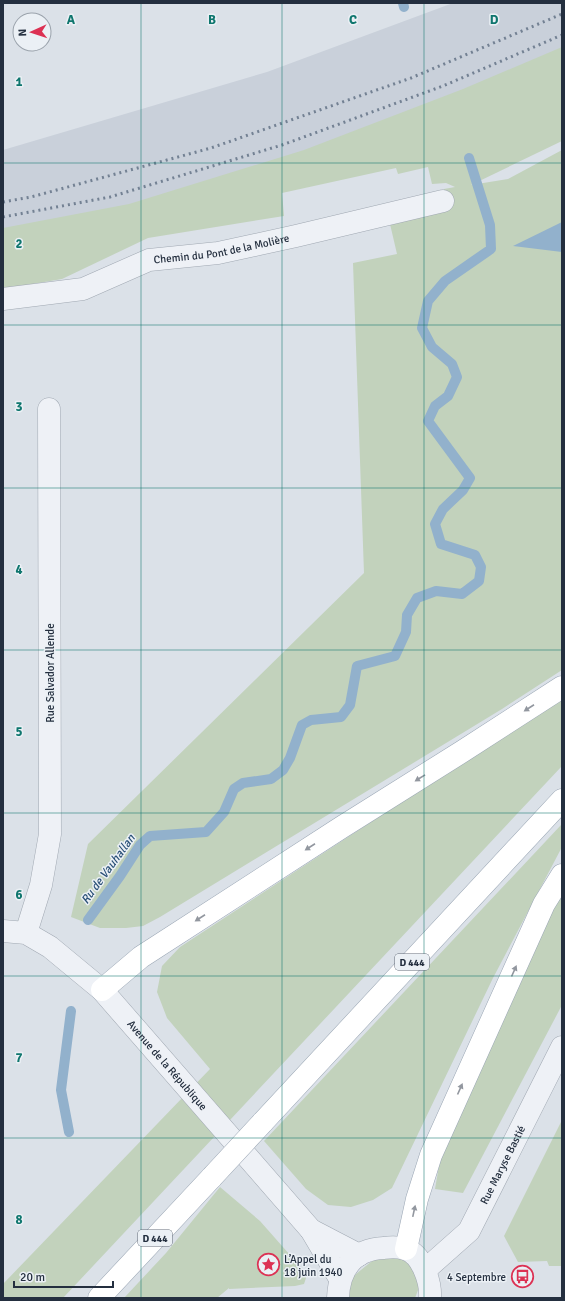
<svg xmlns="http://www.w3.org/2000/svg" width="565" height="1301" font-family="Signika,sans-serif">
	<rect width="100%" height="100%" fill="#dbe1e8"/>
	<!-- built -->
	<path fill="#c9d0da" d="M453 3H562V86L3 255V150L267 72Z"/>
	<!-- green -->
	<g fill="#c2d2bc">
		<path d="M562 47V141L471 185 508 179 562 150V670L502 709 160 917 143 926 126 928H100L71 917 88 844 364 573 353 263 397 254 390 224 447 211 444 189 455 187 446 183 432 184 428 167 398 174 396 168 282 193 284 216 148 238 62 279 3 289V228L129 204 304 150 463 89Z"/>
		<path d="M562 697V766L63 1298H3V1284L210 1069 167 1018 157 992 162 966 180 947Z"/>
		<path d="M561 825H562V847L493 978 392 1188 373 1200 351 1207 328 1205 306 1189 264 1141Z"/>
		<path d="M562 895V1005L463 1193 435 1189 441 1154 553 910Z"/>
		<path d="M562 1120V1266H549L547 1261 518 1262 504 1236Z"/>
		<path d="M220 1187 260 1221 305 1272 306 1278 304 1284 295 1286 229 1289V1288L217 1298H124L166 1253Z"/>
		<path d="M408 1255 420 1285 415 1298H347L349 1283 356 1274 377 1257Z"/>
	</g>
	<!-- water -->
	<path fill="#92b1cc" d="M562 222V252L513 246Z"/>
	<g fill="none" stroke-linecap="round" stroke-linejoin="round">
		<!-- stream -->
		<g stroke="#92b1cc" stroke-width="10">
			<path d="M403 3 404 7"/>
			<path d="M88 920 120 876 140 845 150 836 206 832 224 812 234 789 243 783 271 779 283 770 290 758 302 725 311 720 341 717 350 705 357 666 395 656 406 632 407 615 417 598 436 591 462 594 479 581 481 567 475 555 441 544 435 524 443 509 463 490 470 478 428 421 435 406 448 396 457 377 452 364 432 347 422 328 428 301 445 281 491 249 490 225 469 158"/>
			<path d="M69 1132 61 1090 71 1011"/>
		</g>
		<defs>
			<g id="minor">
				<path id="s1" d="M3 299 83 289 149 260 218 253 296 236 443 201"/>
				<path id="s2" d="M3 931 26 933 50 947 102 990 311 1230 340 1279"/>
				<path d="M26 933 41 885 50 834 49 409"/>
				<path d="M311 1230 359 1255"/>
				<path id="s3" d="M425 1270 469 1231 562 1047"/>
				<path d="M338 1298C339 1269 354 1249 384 1248 390 1247 399 1247 405 1249 422 1254 431 1282 430 1298"/>
			</g>
			<g id="major">
				<path d="M102 990 141 957 342 827 463 751 562 687"/>
				<path d="M262 1123 562 800"/>
				<path d="M406 1249 417 1199 431 1155 544 904 562 875"/>
				<path d="M99 1298 212 1177"/>
			</g>
		</defs>
		<!-- minor casing -->
		<use href="#minor" stroke="#a0a8b2" stroke-width="23"/>
		<!-- major casing -->
		<use href="#major" stroke="#9aa6b4" stroke-width="23"/>
		<!-- minor -->
		<use href="#minor" stroke="#eef1f6" stroke-width="22"/>
		<!-- major -->
		<use href="#major" stroke="#fff" stroke-width="22"/>
		<!-- rail -->
		<g stroke="#738193" stroke-width="3" stroke-dasharray="2 4" stroke-linecap="butt">
			<path d="M3 202 31 197 211 148 411 78 562 14"/>
			<path d="M3 217 110 197 282 145 443 86 562 35"/>
		</g>
		<defs>
			<path id="major-bridge" d="M212 1177 262 1123"/>
		</defs>
		<!-- major-bridge casing -->
		<use href="#major-bridge" stroke="#9aa6b4" stroke-width="23" stroke-linecap="butt"/>
		<!-- major-bridge -->
		<use href="#major-bridge" stroke="#fff" stroke-width="22"/>
	</g>
	<!-- one-way arrows -->
	<defs><path id="oneway-solid" d="M-6-.8H1V-3.2L6.5 0L1 3.2V.8H-6Z"/></defs>
	<g fill="#92979f">
		<use href="#oneway-solid" transform="translate(529 708) rotate(147)"/>
		<use href="#oneway-solid" transform="translate(420 778) rotate(148)"/>
		<use href="#oneway-solid" transform="translate(310 847) rotate(147)"/>
		<use href="#oneway-solid" transform="translate(200 918) rotate(147)"/>
		<use href="#oneway-solid" transform="translate(514 971) rotate(-66)"/>
		<use href="#oneway-solid" transform="translate(460 1089) rotate(-66)"/>
		<use href="#oneway-solid" transform="translate(414 1211) rotate(-78)"/>
	</g>
	<!-- grid -->
	<path fill="none" stroke="#0f766e" stroke-width="1" stroke-opacity="0.55" d="M141 3V1298M282 3V1298M424 3V1298M3 163H562M3 325H562M3 488H562M3 650H562M3 813H562M3 976H562M3 1138H562"/>
	<!-- icons -->
	<defs>
		<symbol id="sight-ring" viewBox="-11 -11 22 22"><circle r="9.5" fill="#ebf0f5" stroke="#dc3153" stroke-width="1.5"/><path d="M0-6L1.8-2.2L6-1.7L2.9 1.2L3.7 5.4L0 3.3L-3.7 5.4L-2.9 1.2L-6-1.7L-1.8-2.2Z" fill="#dc3153"/></symbol>
		<symbol id="bus-ring" viewBox="-11 -11 22 22"><circle r="9.5" fill="#ebf0f5" stroke="#dc3153" stroke-width="1.5"/><path d="M-5-6H5V4H4V6H2V4H-2V6H-4V4H-5ZM-3.5-4V0h7V-4ZM-3.5 1.2v1.5H-2V1.2ZM2 1.2v1.5H3.5V1.2Z" fill="#dc3153"/></symbol>
	</defs>
	<g fill-rule="evenodd">
		<use href="#sight-ring" x="256" y="1252" width="25" height="25"/>
		<use href="#bus-ring" x="510" y="1264" width="25" height="25"/>
	</g>
	<g text-anchor="middle" stroke-width="3" stroke-linejoin="round" paint-order="stroke">
		<!-- shield labels -->
		<g fill="#ebf0f5" stroke="#606976" stroke-width="1">
			<rect x="395" y="954" width="34" height="16" rx="3"/>
			<rect x="138" y="1230" width="34" height="16" rx="3"/>
		</g>
		<g font-size="10" font-weight="bold" fill="#242f3f">
			<text x="412" y="966">D 444</text>
			<text x="155" y="1242">D 444</text>
		</g>
		<!-- street labels -->
		<g font-size="11" fill="#242f3f" stroke="#ebf0f5">
			<text dy="4" stroke="none"><textPath href="#s1" startOffset="226">Chemin du Pont de la Molière</textPath></text>
			<text transform="translate(50 673) rotate(-90)" y="4">Rue Salvador Allende</text>
			<text dy="4" stroke="none"><textPath href="#s2" startOffset="218">Avenue de la République</textPath></text>
			<text dy="4" stroke="none"><textPath href="#s3" startOffset="133">Rue Maryse Bastié</textPath></text>
		</g>
		<!-- poi labels -->
		<g font-size="11" fill="#242f3f" stroke="#ebf0f5" text-anchor="start">
			<text x="284" y="1263">L’Appel du<tspan x="284" dy="13">18 juin 1940</tspan></text>
			<text x="506" y="1281" text-anchor="end">4 Septembre</text>
		</g>
		<!-- water labels -->
		<g font-size="12" font-style="italic" fill="#2a5077" stroke="#ebf0f5">
			<text transform="translate(108 869) rotate(-54)" y="4">Ru de Vauhallan</text>
		</g>
	</g>
	<g font-size="13" text-anchor="middle" font-weight="bold" fill="#0f766e" stroke="#ebf0f5" stroke-width="3" stroke-linejoin="round" paint-order="stroke">
		<text x="71" y="24">A</text>
		<text x="212" y="24">B</text>
		<text x="353" y="24">C</text>
		<text x="494" y="24">D</text>
		<text x="19" y="86">1</text>
		<text x="19" y="248">2</text>
		<text x="19" y="411">3</text>
		<text x="19" y="574">4</text>
		<text x="19" y="736">5</text>
		<text x="19" y="899">6</text>
		<text x="19" y="1062">7</text>
		<text x="19" y="1224">8</text>
	</g>
	<!-- border -->
	<rect width="565" height="1301" fill="none" stroke="#242f3f" stroke-width="8"/>
	<!-- north arrow -->
	<g transform="translate(32 32) rotate(267)"><circle r="19" fill="#ebf0f5" stroke="#9ba3ac"/>
	<path d="M0-3L7 15L0 10L-7 15Z" fill="#dc3153"/>
	<text y="-6" font-size="11" font-weight="bold" text-anchor="middle" fill="#242f3f">N</text>
	</g>
	<!-- scale -->
	<path d="M14 1281v6h99v-6" fill="none" stroke="#242f3f" stroke-width="2"/>
	<text x="20" y="1281" font-size="12" fill="#242f3f" stroke="#ebf0f5" stroke-width="3" paint-order="stroke">20 m</text>
</svg>
